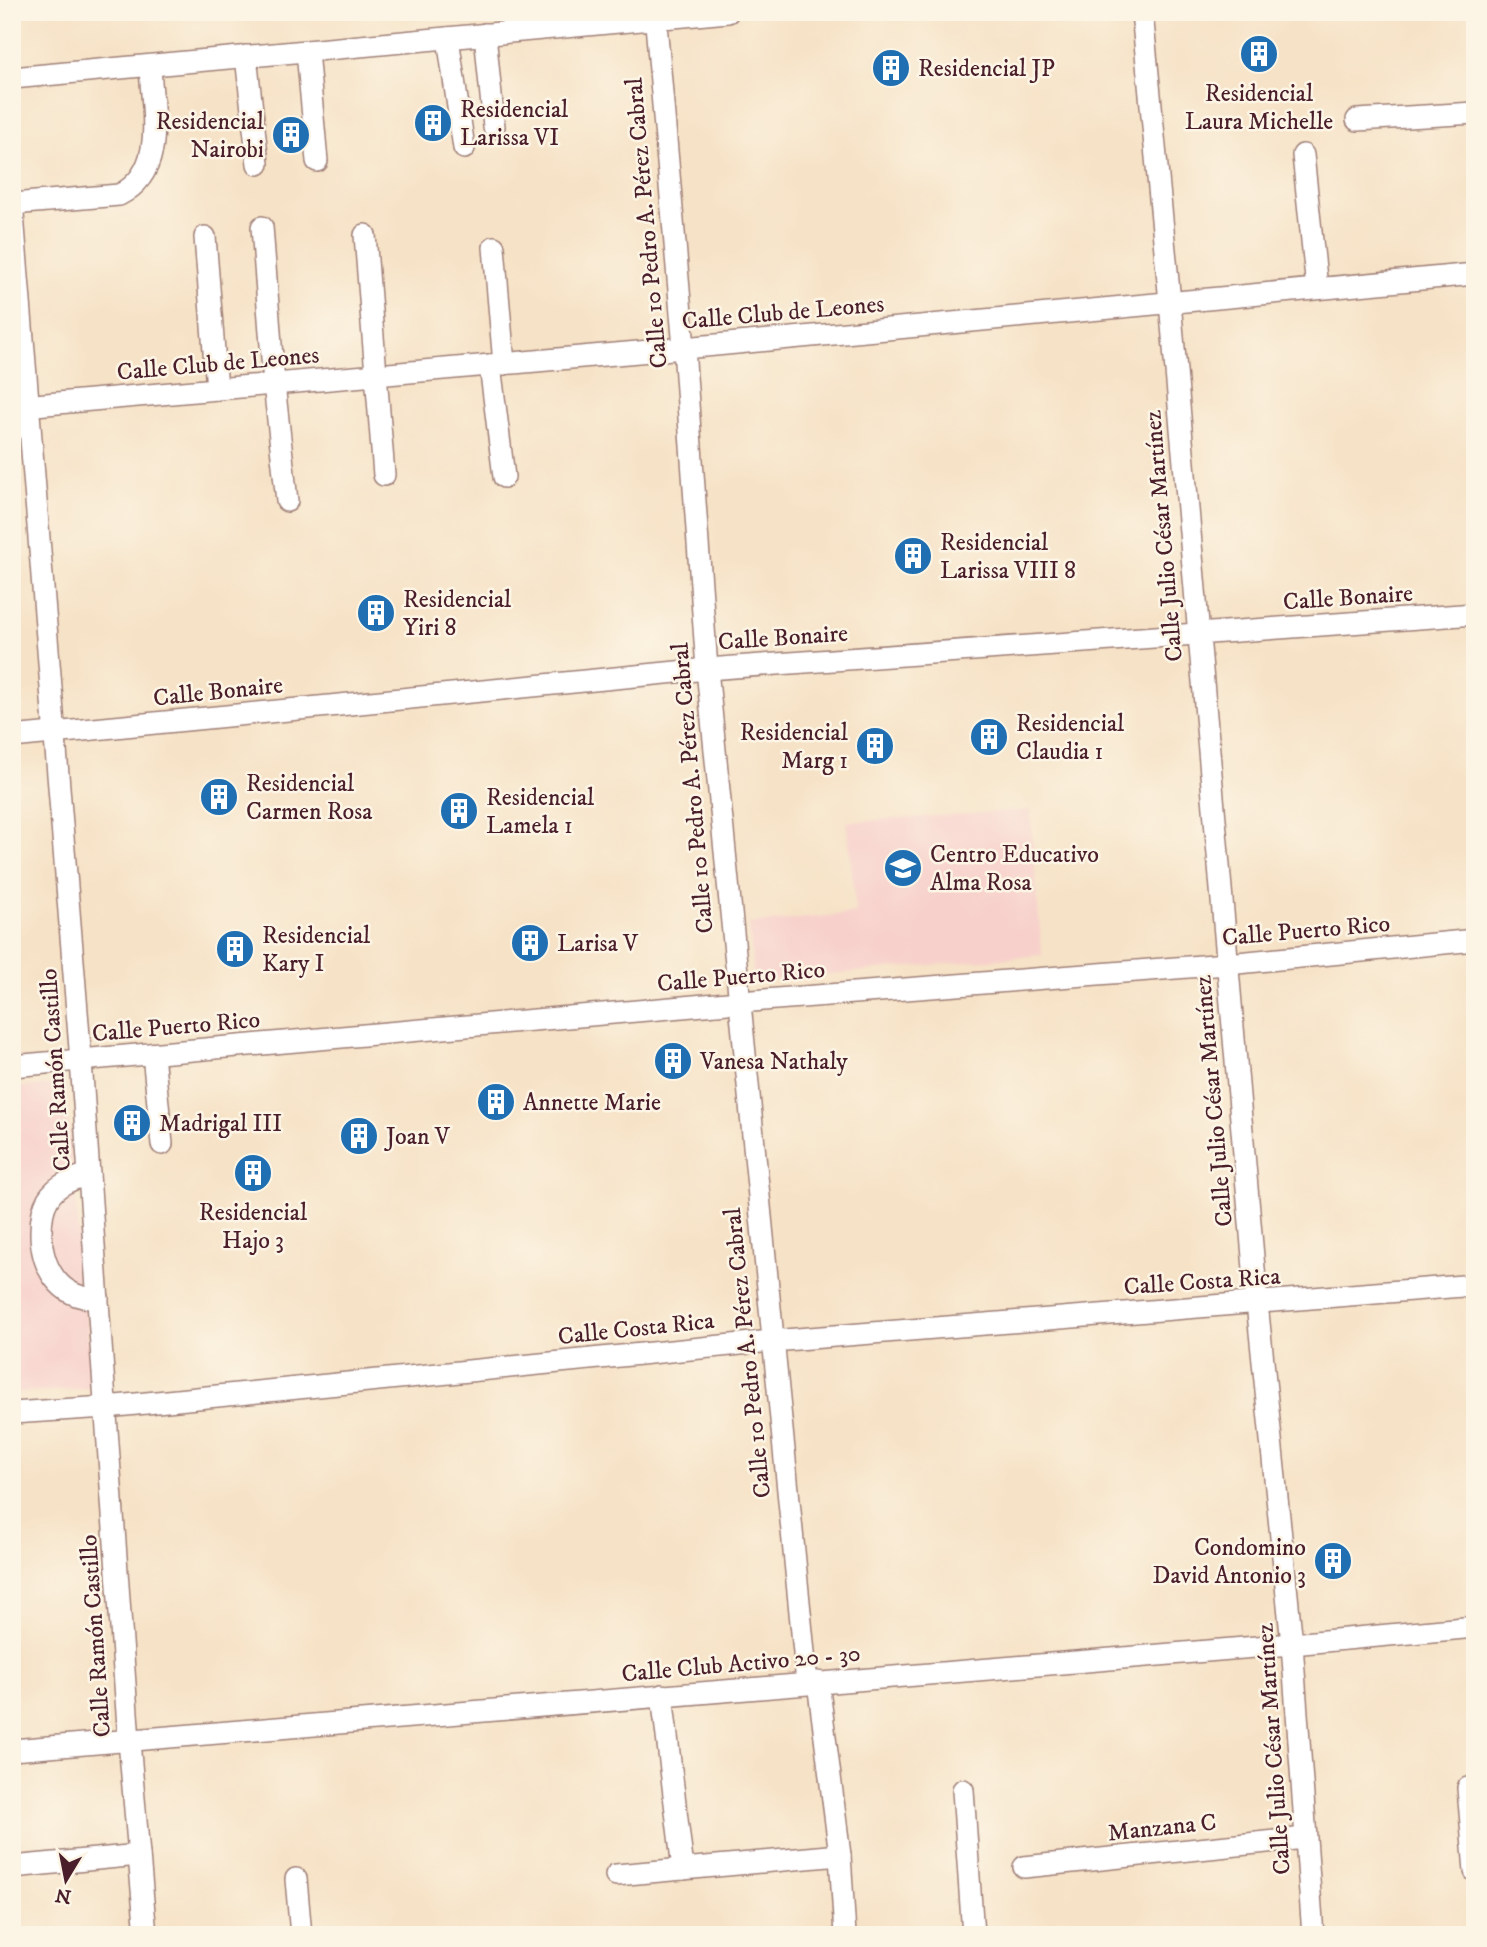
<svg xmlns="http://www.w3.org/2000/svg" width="1487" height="1947" font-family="'IM FELL DW Pica',serif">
	<rect width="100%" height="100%" fill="#fcf5e5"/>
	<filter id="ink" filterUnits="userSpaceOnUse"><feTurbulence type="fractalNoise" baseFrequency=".0143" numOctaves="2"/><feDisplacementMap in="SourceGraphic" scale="14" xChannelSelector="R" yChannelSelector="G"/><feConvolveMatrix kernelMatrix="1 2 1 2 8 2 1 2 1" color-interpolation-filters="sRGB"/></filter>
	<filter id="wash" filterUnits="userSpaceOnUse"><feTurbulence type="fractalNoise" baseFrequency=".00686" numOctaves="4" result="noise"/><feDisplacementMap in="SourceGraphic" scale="28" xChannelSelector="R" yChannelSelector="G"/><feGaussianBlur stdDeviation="1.57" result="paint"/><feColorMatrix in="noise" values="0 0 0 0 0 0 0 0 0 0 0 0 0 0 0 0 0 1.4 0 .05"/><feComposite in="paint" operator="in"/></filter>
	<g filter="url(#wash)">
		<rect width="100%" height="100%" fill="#f6e2c6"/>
		<!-- built -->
		<g fill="#f7d0cb">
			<path d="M1030 810 1042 955 754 981 749 924 856 913 847 822Z"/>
			<path d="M65 1084 93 1388 12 1393V1088Z"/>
		</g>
	</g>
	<g filter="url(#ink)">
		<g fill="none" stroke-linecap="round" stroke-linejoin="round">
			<defs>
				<g id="minor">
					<path d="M655 12 684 348 707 669 807 1683"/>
					<path d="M1142 12 1170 302 1257 1303 1292 1644 1313 1935"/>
					<path d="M485 34 494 127"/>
					<path d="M448 38 464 148"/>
					<path d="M307 51 317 161"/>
					<path d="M246 56 258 164"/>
					<path d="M12 78 728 12"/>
					<path d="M1357 120 1475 113"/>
					<path d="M1303 155 1317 288"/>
					<path d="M12 202 81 1061 129 1741 146 1935"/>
					<path d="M12 204 119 195C167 171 152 112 150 67"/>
					<path d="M262 227 274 384 287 501"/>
					<path d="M365 235 384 475"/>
					<path d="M205 237 217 389"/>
					<path d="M494 247 504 364"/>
					<path d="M490 365 504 477"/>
					<path d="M12 407 684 348 1475 274"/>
					<path d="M12 737 707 669 1475 614"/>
					<path d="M153 1054 162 1144"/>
					<path d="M12 1066 739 1002 1227 964 1475 940"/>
					<path d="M89 1174C73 1179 57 1184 48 1199 42 1209 41 1221 41 1232 41 1266 59 1300 98 1298"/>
					<path d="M12 1413 106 1407 772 1341 1475 1285"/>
					<path d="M818 1682 840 1855 845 1935"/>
					<path d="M662 1695 683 1869"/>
					<path d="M12 1750 1292 1644 1475 1627"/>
					<path d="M1468 1788 1475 1871"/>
					<path d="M963 1790 973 1935"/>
					<path d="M12 1867 139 1855"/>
					<path d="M1024 1867 1305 1838"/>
					<path d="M616 1875 840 1855"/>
					<path d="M296 1879 301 1935"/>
				</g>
			</defs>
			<!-- minor casing -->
			<use href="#minor" stroke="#a08078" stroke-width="24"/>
			<!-- minor -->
			<use href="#minor" stroke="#fff" stroke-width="21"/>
		</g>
	</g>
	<!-- icons -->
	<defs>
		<symbol id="building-disc" viewBox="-11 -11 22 22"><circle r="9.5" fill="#1f6fb2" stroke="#fcf5e5"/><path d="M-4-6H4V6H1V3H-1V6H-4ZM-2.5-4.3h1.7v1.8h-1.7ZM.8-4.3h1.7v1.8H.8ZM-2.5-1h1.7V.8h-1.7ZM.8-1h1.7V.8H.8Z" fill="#fff"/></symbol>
		<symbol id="school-disc" viewBox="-11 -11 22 22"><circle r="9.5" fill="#1f6fb2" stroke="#fcf5e5"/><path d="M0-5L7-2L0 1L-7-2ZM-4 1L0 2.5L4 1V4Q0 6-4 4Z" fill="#fff"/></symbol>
	</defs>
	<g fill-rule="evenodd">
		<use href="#building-disc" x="1237" y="32" width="44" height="44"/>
		<use href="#building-disc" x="869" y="46" width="44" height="44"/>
		<use href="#building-disc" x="411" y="101" width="44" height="44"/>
		<use href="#building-disc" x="269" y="113" width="44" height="44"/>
		<use href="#building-disc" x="891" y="534" width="44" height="44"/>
		<use href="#building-disc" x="354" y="591" width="44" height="44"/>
		<use href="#building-disc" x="967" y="715" width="44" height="44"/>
		<use href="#building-disc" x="853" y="724" width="44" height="44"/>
		<use href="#building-disc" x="197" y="775" width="44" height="44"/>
		<use href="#building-disc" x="437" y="789" width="44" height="44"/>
		<use href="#school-disc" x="881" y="846" width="44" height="44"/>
		<use href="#building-disc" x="508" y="921" width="44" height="44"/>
		<use href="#building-disc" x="213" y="927" width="44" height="44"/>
		<use href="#building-disc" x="651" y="1039" width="44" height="44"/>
		<use href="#building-disc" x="474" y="1080" width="44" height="44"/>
		<use href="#building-disc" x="110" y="1101" width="44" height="44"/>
		<use href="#building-disc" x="337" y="1114" width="44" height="44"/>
		<use href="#building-disc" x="231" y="1151" width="44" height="44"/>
		<use href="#building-disc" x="1311" y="1539" width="44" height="44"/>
	</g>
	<g text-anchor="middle" stroke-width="5" stroke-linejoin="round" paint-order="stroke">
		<!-- poi labels -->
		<g font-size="24" fill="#4a1f2b" stroke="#fcf5e5" text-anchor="start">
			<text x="918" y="76">Residencial JP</text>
			<text x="1259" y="101" text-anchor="middle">Residencial<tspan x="1259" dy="28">Laura Michelle</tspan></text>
			<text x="460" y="117">Residencial<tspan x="460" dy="28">Larissa VI</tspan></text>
			<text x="264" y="129" text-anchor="end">Residencial<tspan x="264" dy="28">Nairobi</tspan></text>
			<text x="940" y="550">Residencial<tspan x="940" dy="28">Larissa VIII 8</tspan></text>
			<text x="403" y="607">Residencial<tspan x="403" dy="28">Yiri 8</tspan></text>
			<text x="1016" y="731">Residencial<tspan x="1016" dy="28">Claudia 1</tspan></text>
			<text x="848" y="740" text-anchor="end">Residencial<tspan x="848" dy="28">Marg 1</tspan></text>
			<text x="246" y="791">Residencial<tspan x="246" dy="28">Carmen Rosa</tspan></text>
			<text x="486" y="805">Residencial<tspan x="486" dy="28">Lamela 1</tspan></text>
			<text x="930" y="862">Centro Educativo<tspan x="930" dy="28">Alma Rosa</tspan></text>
			<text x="262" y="943">Residencial<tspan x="262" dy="28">Kary I</tspan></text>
			<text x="557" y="951">Larisa V</text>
			<text x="700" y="1069">Vanesa Nathaly</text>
			<text x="523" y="1110">Annette Marie</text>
			<text x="159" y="1131">Madrigal III</text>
			<text x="386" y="1144">Joan V</text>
			<text x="253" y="1220" text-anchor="middle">Residencial<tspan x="253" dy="28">Hajo 3</tspan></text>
			<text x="1306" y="1555" text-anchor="end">Condomino<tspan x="1306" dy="28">David Antonio 3</tspan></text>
		</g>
		<!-- street labels -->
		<g font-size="24" fill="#4a1f2b" stroke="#fcf5e5">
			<text transform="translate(646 223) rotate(-95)" y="8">Calle 10 Pedro A. Pérez Cabral</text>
			<text transform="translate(783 312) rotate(-5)" y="8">Calle Club de Leones</text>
			<text transform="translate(218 363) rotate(-5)" y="8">Calle Club de Leones</text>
			<text transform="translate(1163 536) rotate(-95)" y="8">Calle Julio César Martínez</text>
			<text transform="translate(1348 597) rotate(-4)" y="8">Calle Bonaire</text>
			<text transform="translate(783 637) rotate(-4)" y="8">Calle Bonaire</text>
			<text transform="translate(218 691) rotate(-6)" y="8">Calle Bonaire</text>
			<text transform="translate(692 788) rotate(-95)" y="8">Calle 10 Pedro A. Pérez Cabral</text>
			<text transform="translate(1306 930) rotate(-5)" y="8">Calle Puerto Rico</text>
			<text transform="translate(741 976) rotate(-5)" y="8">Calle Puerto Rico</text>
			<text transform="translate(176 1026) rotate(-5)" y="8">Calle Puerto Rico</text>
			<text transform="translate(55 1070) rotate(-94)" y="8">Calle Ramón Castillo</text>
			<text transform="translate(1213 1101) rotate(-95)" y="8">Calle Julio César Martínez</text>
			<text transform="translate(1202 1281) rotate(-4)" y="8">Calle Costa Rica</text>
			<text transform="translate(636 1328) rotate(-6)" y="8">Calle Costa Rica</text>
			<text transform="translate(747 1353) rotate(-96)" y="8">Calle 10 Pedro A. Pérez Cabral</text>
			<text transform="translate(95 1636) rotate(-94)" y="8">Calle Ramón Castillo</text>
			<text transform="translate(741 1663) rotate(-5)" y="8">Calle Club Activo 20 - 30</text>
			<text transform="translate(1273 1749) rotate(-94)" y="8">Calle Julio César Martínez</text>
			<text transform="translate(1162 1827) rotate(-6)" y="8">Manzana C</text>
		</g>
	</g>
	<!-- margin -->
	<rect width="1487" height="1947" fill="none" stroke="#fcf5e5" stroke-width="42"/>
	<!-- north arrow -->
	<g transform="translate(66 1880) rotate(190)" stroke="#fcf5e5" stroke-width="5" paint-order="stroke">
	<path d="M0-5L12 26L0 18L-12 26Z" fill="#4a1f2b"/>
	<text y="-10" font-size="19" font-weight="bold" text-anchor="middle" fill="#4a1f2b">N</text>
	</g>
</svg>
